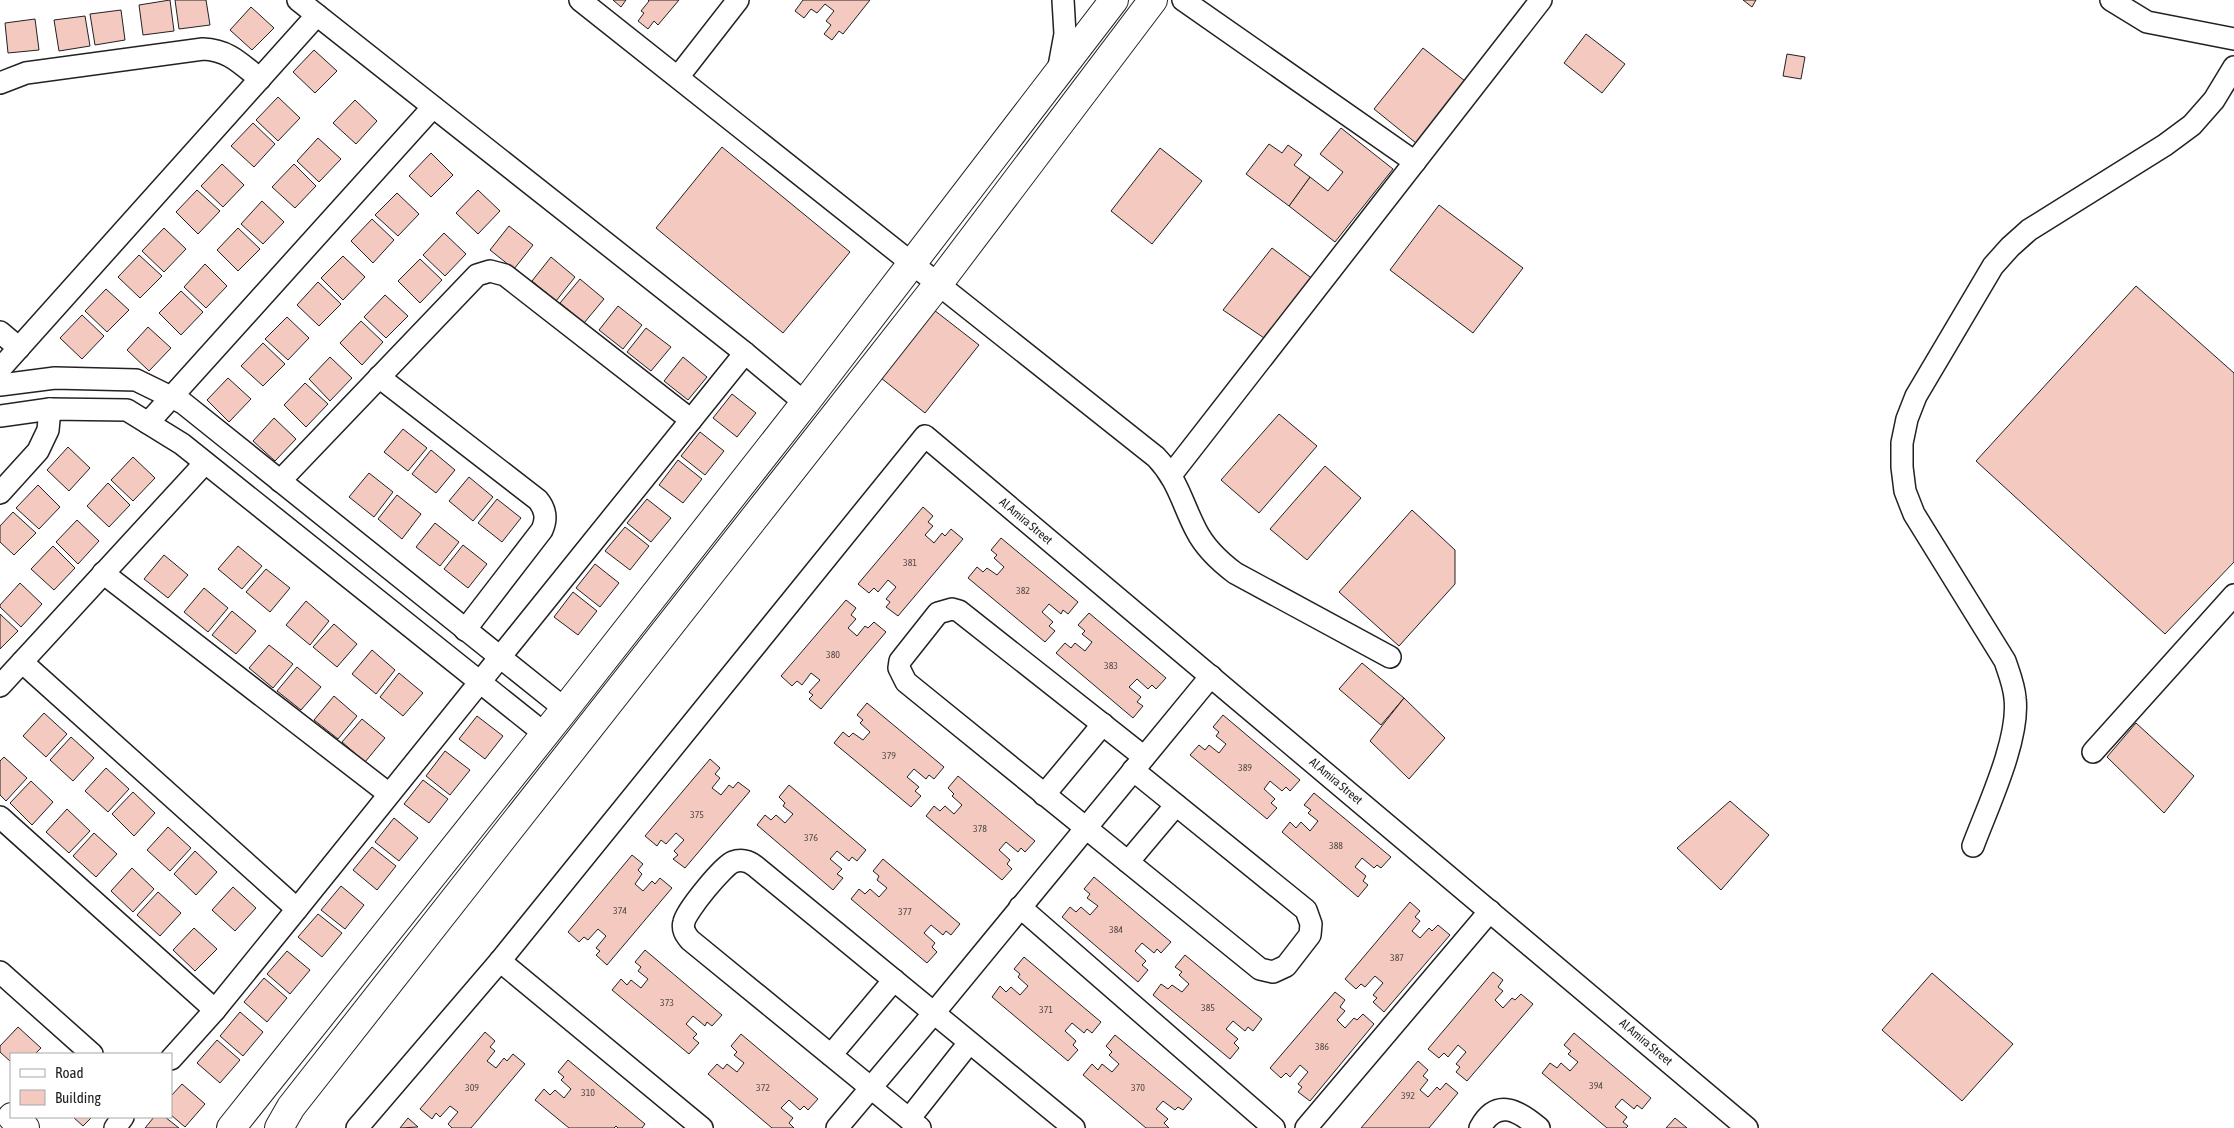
<svg xmlns="http://www.w3.org/2000/svg" width="2234" height="1128" font-family="'Asap Condensed',sans-serif">
	<rect width="100%" height="100%" fill="#fff"/>
	<!-- building -->
	<g fill="#f3c9c0" stroke="#222">
		<path d="M170 0 174 31 143 35 139 5Z"/>
		<path d="M175 0H206L210 25 179 29Z"/>
		<path d="M613 0H626L621 7Z"/>
		<path d="M648 0H679L658 25 654 21 648 29 638 21 644 13 641 11 649 1Z"/>
		<path d="M803 0H870L843 34 839 31 832 40 824 34 831 25 826 21 834 11 825 4 817 13 811 9 804 18 795 11Z"/>
		<path d="M1743 0H1756L1752 7Z"/>
		<path d="M251 7 274 28 252 50 230 30Z"/>
		<path d="M121 10 125 40 95 45 90 14Z"/>
		<path d="M85 16 90 46 59 51 54 20Z"/>
		<path d="M35 19 39 50 8 53 5 23Z"/>
		<path d="M1586 34 1625 64 1602 93 1564 63Z"/>
		<path d="M1423 48 1465 81 1416 143 1374 109Z"/>
		<path d="M314 50 337 71 315 93 293 72Z"/>
		<path d="M1787 54 1805 57 1801 79 1783 76Z"/>
		<path d="M278 97 300 118 278 141 256 120Z"/>
		<path d="M355 100 377 121 356 144 333 123Z"/>
		<path d="M253 123 275 144 254 167 231 146Z"/>
		<path d="M1341 128 1393 169 1335 242 1289 206 1310 177 1328 191 1343 172 1320 154Z"/>
		<path d="M318 138 341 159 319 182 297 161Z"/>
		<path d="M1269 144 1282 153 1288 145 1302 155 1294 165 1310 177 1289 206 1246 174Z"/>
		<path d="M722 147 850 252 783 333 656 228Z"/>
		<path d="M1160 148 1202 181 1152 244 1111 211Z"/>
		<path d="M431 153 453 175 431 197 409 176Z"/>
		<path d="M222 164 244 185 223 207 201 186Z"/>
		<path d="M294 164 316 186 295 208 272 187Z"/>
		<path d="M197 190 220 211 198 234 176 212Z"/>
		<path d="M478 190 500 211 478 234 456 213Z"/>
		<path d="M397 193 419 214 398 236 375 215Z"/>
		<path d="M262 201 284 222 263 244 241 224Z"/>
		<path d="M1439 205 1523 268 1473 333 1390 270Z"/>
		<path d="M372 219 394 240 373 263 351 241Z"/>
		<path d="M509 226 533 245 514 269 490 250Z"/>
		<path d="M164 228 186 249 164 272 142 251Z"/>
		<path d="M238 228 260 249 238 271 217 250Z"/>
		<path d="M444 233 466 254 445 276 423 255Z"/>
		<path d="M1272 248 1314 280 1267 340 1223 310Z"/>
		<path d="M139 255 162 276 140 298 118 277Z"/>
		<path d="M343 256 365 277 343 300 321 278Z"/>
		<path d="M551 257 575 277 556 301 532 281Z"/>
		<path d="M420 259 442 280 420 303 398 281Z"/>
		<path d="M205 264 227 286 206 308 184 287Z"/>
		<path d="M580 279 604 299 584 323 560 303Z"/>
		<path d="M318 282 341 304 319 326 297 305Z"/>
		<path d="M2136 286 2234 373V562L2165 634 1976 461Z"/>
		<path d="M106 289 129 310 107 332 85 311Z"/>
		<path d="M181 291 203 312 181 335 159 313Z"/>
		<path d="M385 295 408 316 386 338 364 317Z"/>
		<path d="M618 306 642 325 623 349 599 330Z"/>
		<path d="M934 310 979 345 925 413 881 378Z"/>
		<path d="M82 315 104 336 82 359 60 338Z"/>
		<path d="M287 317 309 338 288 360 265 339Z"/>
		<path d="M361 321 383 342 362 365 340 343Z"/>
		<path d="M148 327 171 348 149 371 127 350Z"/>
		<path d="M646 328 671 347 651 371 627 352Z"/>
		<path d="M263 343 285 364 263 386 241 366Z"/>
		<path d="M330 357 352 378 330 401 309 379Z"/>
		<path d="M683 357 707 377 688 400 664 381Z"/>
		<path d="M228 378 251 399 229 422 207 400Z"/>
		<path d="M305 383 328 404 306 427 284 405Z"/>
		<path d="M732 394 756 413 737 437 713 418Z"/>
		<path d="M1279 414 1317 446 1259 513 1221 480Z"/>
		<path d="M274 418 296 439 275 461 253 441Z"/>
		<path d="M403 429 427 448 408 471 384 452Z"/>
		<path d="M700 432 724 451 705 475 681 456Z"/>
		<path d="M68 447 90 468 69 491 47 470Z"/>
		<path d="M431 450 455 470 436 493 412 474Z"/>
		<path d="M133 457 155 478 133 501 111 480Z"/>
		<path d="M678 460 702 479 683 503 659 485Z"/>
		<path d="M1325 466 1361 498 1307 560 1270 529Z"/>
		<path d="M369 473 393 492 374 517 349 497Z"/>
		<path d="M469 477 493 497 473 521 449 501Z"/>
		<path d="M108 483 130 505 109 527 87 506Z"/>
		<path d="M38 485 60 507 39 529 16 508Z"/>
		<path d="M397 495 421 514 402 539 378 519Z"/>
		<path d="M497 499 521 518 502 542 478 523Z"/>
		<path d="M647 499 671 518 651 542 627 523Z"/>
		<path d="M923 507 933 516 928 522 933 526 925 535 934 543 942 533 945 536 951 529 963 539 898 616 886 607 890 602 886 599 896 587 888 580 878 592 874 588 869 593 858 584Z"/>
		<path d="M1412 510 1455 550V584L1399 646 1339 592Z"/>
		<path d="M13 512 36 533 14 555 0 542V526Z"/>
		<path d="M77 520 99 541 78 564 56 542Z"/>
		<path d="M435 523 459 542 440 566 416 547Z"/>
		<path d="M625 527 649 546 630 570 605 551Z"/>
		<path d="M1001 538 1078 602 1068 614 1063 610 1061 614 1049 604 1042 612 1053 622 1049 626 1055 631 1045 642 968 578 977 567 983 572 987 568 997 575 1004 567 994 558 997 555 991 550Z"/>
		<path d="M463 545 487 564 468 588 444 569Z"/>
		<path d="M53 546 75 568 54 590 31 569Z"/>
		<path d="M238 546 262 566 242 589 218 569Z"/>
		<path d="M164 555 188 575 168 598 144 579Z"/>
		<path d="M595 564 619 583 600 607 576 588Z"/>
		<path d="M266 569 290 588 270 612 246 592Z"/>
		<path d="M20 583 42 604 21 627 0 607V605Z"/>
		<path d="M204 588 228 608 208 632 184 612Z"/>
		<path d="M573 592 597 611 578 635 554 617Z"/>
		<path d="M846 600 856 608 851 615 856 619 848 628 857 636 865 626 868 628 874 622 886 632 821 709 809 699 813 695 809 692 820 680 811 673 802 685 797 681 792 686 781 676Z"/>
		<path d="M306 601 329 621 310 645 286 625Z"/>
		<path d="M232 611 256 631 236 654 212 635Z"/>
		<path d="M1089 613 1166 678 1156 689 1152 685 1148 689 1137 679 1129 687 1141 697 1137 702 1143 706 1133 718 1056 653 1065 643 1071 648 1075 643 1085 651 1092 642 1082 634 1085 631 1078 625Z"/>
		<path d="M0 614 18 631 0 649Z"/>
		<path d="M334 624 357 644 337 667 313 647Z"/>
		<path d="M269 645 293 664 273 688 249 668Z"/>
		<path d="M372 650 395 670 376 694 352 674Z"/>
		<path d="M1362 663 1404 698 1381 725 1339 689Z"/>
		<path d="M297 667 321 687 301 710 277 691Z"/>
		<path d="M399 673 423 693 403 716 380 697Z"/>
		<path d="M334 696 357 716 338 739 314 720Z"/>
		<path d="M1404 698 1445 738 1409 779 1370 741Z"/>
		<path d="M867 703 944 767 934 779 929 775 926 779 914 769 907 777 919 787 915 791 921 796 911 807 834 743 843 732 849 737 853 733 863 740 870 732 860 723 863 720 857 715Z"/>
		<path d="M44 713 67 734 46 757 23 736Z"/>
		<path d="M1223 715 1300 780 1290 791 1286 787 1282 791 1270 781 1264 789 1275 799 1271 803 1277 808 1267 819 1190 755 1199 745 1205 750 1209 745 1219 753 1226 744 1216 736 1219 732 1213 727Z"/>
		<path d="M477 716 503 736 485 759 459 739Z"/>
		<path d="M362 719 385 738 365 762 342 742Z"/>
		<path d="M2136 723 2194 776 2164 813 2107 757Z"/>
		<path d="M71 737 94 758 73 781 50 760Z"/>
		<path d="M445 751 470 770 450 795 426 776Z"/>
		<path d="M4 757 27 778 6 801 0 795V761Z"/>
		<path d="M710 759 720 768 715 774 720 778 712 788 721 795 729 785 733 788 738 782 750 791 685 868 673 859 678 855 674 851 684 840 676 833 666 844 661 840 657 846 645 836Z"/>
		<path d="M106 768 129 789 108 812 85 791Z"/>
		<path d="M958 776 1035 841 1025 852 1021 848 1018 852 1006 842 999 850 1010 860 1007 864 1012 869 1002 880 926 816 934 806 940 811 945 806 954 814 962 805 952 796 954 794 948 788Z"/>
		<path d="M423 780 448 799 429 823 404 804Z"/>
		<path d="M31 781 53 802 32 825 10 803Z"/>
		<path d="M789 785 866 850 857 861 852 857 849 861 837 851 830 859 842 869 837 874 843 878 833 890 757 825 765 815 771 820 776 815 785 823 793 814 783 806 785 803 779 797Z"/>
		<path d="M133 792 155 813 134 836 112 814Z"/>
		<path d="M1314 793 1391 857 1381 868 1377 865 1374 868 1362 858 1355 867 1366 876 1363 881 1368 885 1358 897 1282 832 1290 822 1296 828 1301 822 1310 831 1318 821 1308 813 1311 810 1304 805Z"/>
		<path d="M1730 801 1769 835 1721 890 1677 848Z"/>
		<path d="M67 809 90 831 69 853 46 832Z"/>
		<path d="M394 818 418 838 399 861 375 842Z"/>
		<path d="M168 827 191 848 170 871 147 850Z"/>
		<path d="M94 833 117 854 96 877 73 856Z"/>
		<path d="M372 847 396 866 377 890 353 870Z"/>
		<path d="M195 851 217 872 196 895 174 874Z"/>
		<path d="M632 855 643 864 638 870 642 874 635 884 643 891 652 881 655 884 660 878 672 888 607 965 596 955 600 951 596 948 606 936 598 929 588 940 584 937 579 942 568 932Z"/>
		<path d="M883 859 960 924 951 935 946 931 943 935 931 925 924 933 935 943 932 947 937 952 927 963 851 899 859 889 865 894 870 889 879 897 887 888 877 880 879 876 873 871Z"/>
		<path d="M132 868 154 889 133 912 111 891Z"/>
		<path d="M1094 877 1171 942 1161 953 1157 949 1154 953 1142 943 1135 951 1146 961 1142 965 1148 970 1138 982 1062 917 1070 907 1076 912 1081 907 1090 915 1098 906 1087 898 1090 894 1084 889Z"/>
		<path d="M341 886 364 905 345 929 321 910Z"/>
		<path d="M233 887 256 908 235 931 212 910Z"/>
		<path d="M158 892 181 913 160 936 137 915Z"/>
		<path d="M1410 902 1420 911 1415 917 1420 921 1412 931 1420 938 1429 928 1432 931 1438 925 1450 935 1384 1012 1373 1002 1377 998 1373 995 1383 983 1375 976 1365 987 1361 984 1356 989 1345 979Z"/>
		<path d="M318 914 342 933 322 957 298 937Z"/>
		<path d="M194 928 217 949 195 971 173 950Z"/>
		<path d="M645 950 722 1015 712 1026 707 1022 705 1026 693 1016 686 1024 697 1034 693 1038 699 1043 689 1054 612 990 621 979 627 985 631 980 641 988 648 979 638 971 641 967 635 962Z"/>
		<path d="M287 951 310 970 290 994 267 974Z"/>
		<path d="M1185 955 1262 1019 1253 1031 1248 1027 1245 1031 1233 1021 1226 1029 1238 1039 1234 1043 1239 1048 1230 1059 1153 995 1161 984 1168 989 1172 985 1182 992 1189 984 1179 975 1182 972 1175 967Z"/>
		<path d="M1024 957 1101 1022 1092 1033 1087 1029 1084 1033 1072 1023 1065 1031 1076 1041 1073 1045 1078 1050 1068 1061 992 997 1000 986 1006 992 1011 987 1020 995 1028 986 1018 977 1020 974 1014 969Z"/>
		<path d="M1493 972 1503 980 1498 987 1503 991 1495 1000 1503 1008 1512 998 1515 1000 1521 994 1533 1004 1467 1081 1456 1072 1460 1067 1456 1064 1466 1052 1458 1045 1448 1057 1444 1053 1439 1058 1428 1049Z"/>
		<path d="M1932 973 2013 1044 1962 1101 1882 1030Z"/>
		<path d="M264 978 287 998 267 1022 244 1002Z"/>
		<path d="M1335 992 1345 1000 1340 1007 1345 1011 1337 1020 1345 1028 1354 1018 1357 1020 1363 1014 1374 1024 1310 1101 1298 1092 1302 1087 1298 1084 1308 1072 1300 1065 1290 1077 1286 1073 1281 1078 1270 1068Z"/>
		<path d="M240 1012 263 1032 243 1056 220 1036Z"/>
		<path d="M18 1027 41 1048 35 1054H11V1062L0 1052V1046Z"/>
		<path d="M485 1032 495 1041 490 1047 495 1051 487 1061 496 1068 504 1058 507 1061 513 1054 525 1064 471 1128H452L448 1124 458 1112 450 1106 440 1117 436 1113 432 1119 420 1109Z"/>
		<path d="M1574 1033 1651 1098 1642 1109 1637 1105 1634 1109 1622 1099 1615 1107 1627 1117 1623 1122 1628 1126 1626 1128H1607L1542 1073 1550 1063 1557 1068 1561 1063 1570 1071 1578 1062 1568 1054 1571 1051 1564 1045Z"/>
		<path d="M741 1034 818 1099 808 1110 804 1106 800 1110 789 1100 781 1108 793 1118 789 1123 794 1128H772L708 1074 717 1064 723 1069 727 1064 737 1072 744 1063 734 1055 737 1052 731 1046Z"/>
		<path d="M1115 1035 1192 1099 1183 1110 1178 1107 1175 1110 1163 1101 1156 1109 1168 1119 1164 1123 1169 1128H1146L1083 1075 1092 1064 1098 1070 1102 1064 1112 1072 1119 1064 1109 1055 1112 1052 1106 1046Z"/>
		<path d="M217 1040 240 1060 220 1083 197 1063Z"/>
		<path d="M568 1060 645 1124 642 1128H618L616 1126 614 1128H569L535 1100 544 1089 550 1095 555 1090 564 1098 571 1089 561 1080 564 1077 558 1072Z"/>
		<path d="M1418 1061 1428 1070 1423 1076 1428 1080 1420 1090 1428 1097 1437 1087 1440 1090 1446 1083 1458 1093 1429 1128H1361Z"/>
		<path d="M182 1084 205 1104 185 1127 171 1115V1096Z"/>
		<path d="M73 1117H92L83 1126Z"/>
		<path d="M154 1117H165L179 1128H145Z"/>
		<path d="M408 1118 418 1127 400 1128Z"/>
		<path d="M1675 1118 1687 1128H1666Z"/>
	</g>
	<g fill="none" stroke-linecap="round" stroke-linejoin="round">
		<defs>
			<g id="street">
				<path d="M298 0 745 353 805 403"/>
				<path d="M580 0 1156 457C1178 480 1182 503 1196 530 1205 548 1219 561 1235 573L1390 657"/>
				<path d="M1183 0 1415 162"/>
				<path d="M2111 0 2147 22 2234 39"/>
				<path d="M1058 72 1065 34 1063 0"/>
				<path d="M678 77 738 0"/>
				<path d="M0 83 26 73 203 49C229 50 241 64 260 79"/>
				<path d="M0 332 19 348"/>
				<path d="M0 369 317 15"/>
				<path d="M379 377 538 500C546 510 547 519 542 530L465 630"/>
				<path d="M0 385 55 378 136 380 183 403 565 709"/>
				<path d="M0 416 50 409 127 410 182 444 545 734"/>
				<path d="M148 423 433 107"/>
				<path d="M1171 475 1541 0"/>
				<path d="M280 481 477 275 490 271 505 275 691 420"/>
				<path d="M0 493 38 451 48 430 50 409"/>
				<path d="M103 573 389 794"/>
				<path d="M22 662 297 909"/>
				<path d="M0 686 205 463"/>
				<path d="M2093 752 2234 595"/>
				<path d="M1133 770 1306 910 1311 924 1310 935 1286 966 1273 972 1260 969 906 682 899 668 900 661 938 613 952 609 959 611 1144 757"/>
				<path d="M1044 795 1103 724"/>
				<path d="M0 817 215 1010"/>
				<path d="M1973 846C1988 806 2020 739 2015 698 2014 685 2009 673 2005 661L1914 514 1905 491 1902 467V443L1907 419 1916 396 1993 266 2010 247 2029 230 2165 145 2192 125 2214 100 2234 67"/>
				<path d="M1128 862 1176 805"/>
				<path d="M1020 907 1274 1128"/>
				<path d="M500 961 702 1128"/>
				<path d="M0 972 92 1054"/>
				<path d="M831 1055 894 980"/>
				<path d="M171 1059 215 1010 297 909 745 353"/>
				<path d="M909 1119 969 1043"/>
				<path d="M115 1128 123 1117"/>
				<path d="M357 1128 500 961 925 436 1747 1128"/>
				<path d="M837 1128 933 1014 1211 676"/>
				<path d="M920 1128 690 940C685 934 682 929 684 922 686 911 723 866 733 862 741 859 749 861 755 866L1074 1128"/>
				<path d="M1306 1128 1490 911"/>
				<path d="M1480 1128C1497 1097 1519 1111 1539 1128"/>
			</g>
			<g id="secondary">
				<path d="M12 1117 25 1128"/>
				<path d="M231 1128 565 709 805 403 1114 0"/>
				<path d="M279 1128 291 1107 939 283 1153 0"/>
			</g>
		</defs>
		<!-- street casing -->
		<use href="#street" stroke="#222" stroke-width="24"/>
		<!-- secondary casing -->
		<use href="#secondary" stroke="#222" stroke-width="30"/>
		<!-- street -->
		<use href="#street" stroke="#fff" stroke-width="21"/>
		<!-- secondary -->
		<use href="#secondary" stroke="#fff" stroke-width="28"/>
	</g>
	<g text-anchor="middle" stroke-width="4" stroke-linejoin="round" paint-order="stroke">
		<!-- number labels -->
		<g font-size="10" fill="#564c4a">
			<text x="910" y="566">381</text>
			<text x="1023" y="594">382</text>
			<text x="833" y="658">380</text>
			<text x="1111" y="669">383</text>
			<text x="889" y="759">379</text>
			<text x="1245" y="771">389</text>
			<text x="697" y="818">375</text>
			<text x="980" y="832">378</text>
			<text x="811" y="841">376</text>
			<text x="1336" y="849">388</text>
			<text x="620" y="914">374</text>
			<text x="905" y="915">377</text>
			<text x="1116" y="933">384</text>
			<text x="1397" y="961">387</text>
			<text x="667" y="1006">373</text>
			<text x="1208" y="1011">385</text>
			<text x="1046" y="1013">371</text>
			<text x="1322" y="1050">386</text>
			<text x="1596" y="1089">394</text>
			<text x="472" y="1091">309</text>
			<text x="763" y="1091">372</text>
			<text x="1138" y="1091">370</text>
			<text x="588" y="1096">310</text>
			<text x="1408" y="1099">392</text>
		</g>
		<!-- street labels -->
		<g font-size="12" fill="#222" stroke="#fff">
			<text transform="translate(1026 521) rotate(40)" y="4">Al Amira Street</text>
			<text transform="translate(1336 781) rotate(40)" y="4">Al Amira Street</text>
			<text transform="translate(1646 1042) rotate(40)" y="4">Al Amira Street</text>
		</g>
	</g>
	<!-- legend -->
	<rect x="10" y="1053" width="162" height="65" fill="#ffffff" stroke="#a7a7a7"/>
	<rect x="20" y="1069" width="25" height="8" fill="#ffffff" stroke="#a7a7a7"/>
	<text x="55" y="1078" font-size="15" fill="#222222">Road</text>
	<rect x="20" y="1090" width="25" height="15" fill="#f3c9c0" stroke="#a7a7a7"/>
	<text x="55" y="1103" font-size="15" fill="#222222">Building</text>
</svg>
